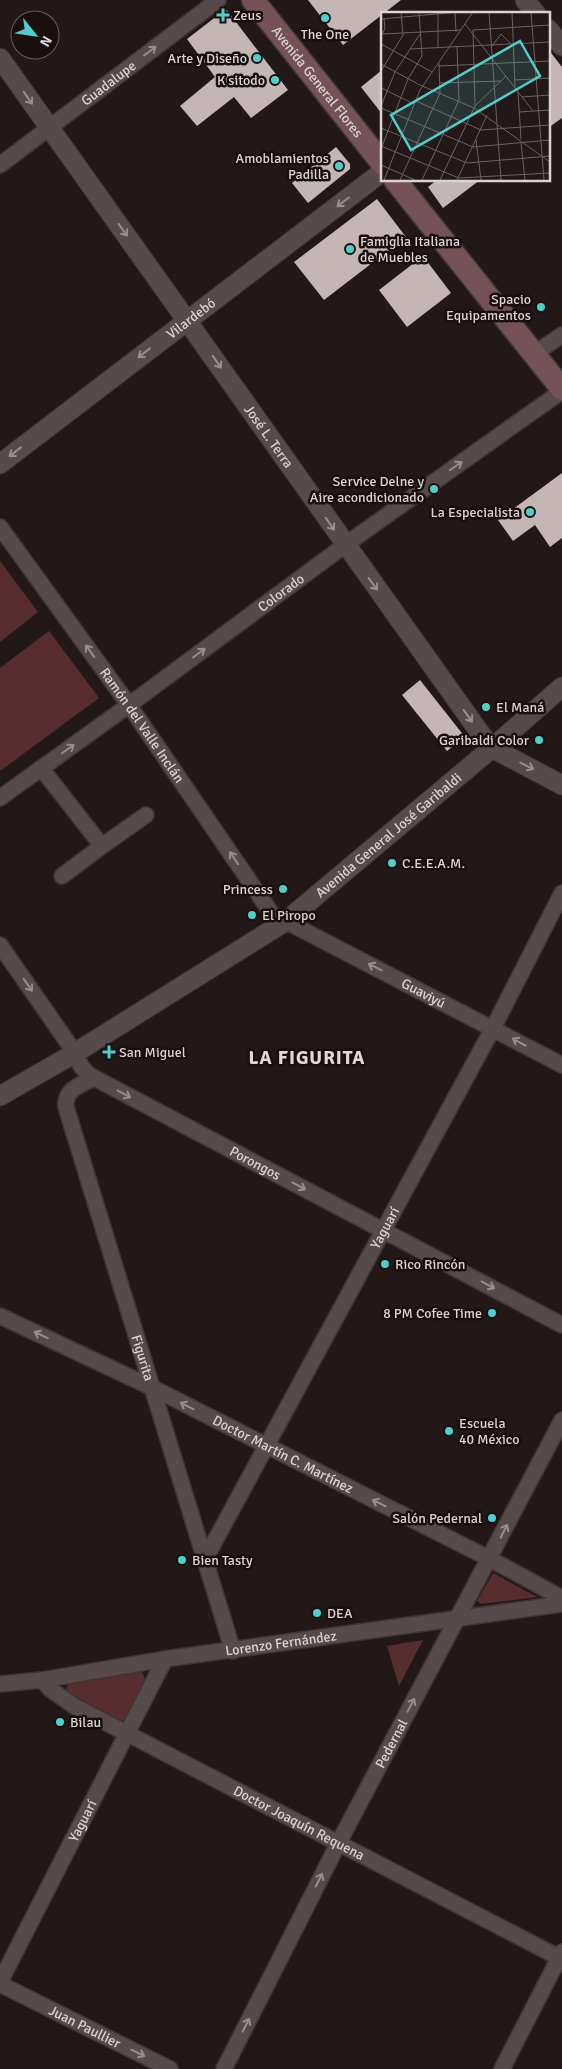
<svg xmlns="http://www.w3.org/2000/svg" width="562" height="2069" font-family="Signika,sans-serif">
	<rect width="100%" height="100%" fill="#231818"/>
	<!-- green -->
	<g fill="#582d30">
		<path d="M0 561 38 612 0 642Z"/>
		<path d="M49 631 99 698 0 771V668Z"/>
		<path d="M493 1573 537 1597 481 1604 477 1601Z"/>
		<path d="M423 1640 399 1686 387 1646Z"/>
		<path d="M140 1671 143 1673 145 1680 125 1720 121 1721 67 1692 66 1688 70 1682Z"/>
	</g>
	<!-- building -->
	<g fill="#c5b6b6">
		<path d="M308 0H401L343 45Z"/>
		<path d="M226 9 288 90 251 118 234 97 197 126 180 106 215 77 187 39Z"/>
		<path d="M548 49 562 67V118L548 128Z"/>
		<path d="M382 70V114L361 87Z"/>
		<path d="M336 147 350 164V169L308 203 292 183Z"/>
		<path d="M437 180H480L443 208 428 187Z"/>
		<path d="M377 199 406 237 324 300 294 262Z"/>
		<path d="M423 256 451 293 407 327 379 290Z"/>
		<path d="M562 473V538L550 547 535 525 513 541 498 520Z"/>
		<path d="M420 680 465 737 447 751 402 695Z"/>
	</g>
	<g fill="none" stroke-linecap="round" stroke-linejoin="round">
		<defs>
			<g id="minor">
				<path id="s1" d="M0 165 218 0"/>
				<path d="M534 354 562 335"/>
				<path id="s2" d="M0 527 129 705 272 914 562 1065"/>
				<path d="M41 768 102 846 146 815"/>
				<path id="s3" d="M0 798 129 705 345 545 562 391"/>
				<path d="M62 876 102 846"/>
				<path id="s4" d="M0 945 75 1053 81 1066 89 1075 562 1325"/>
				<path id="s5" d="M94 1078C81 1085 64 1089 66 1107L233 1651"/>
				<path id="s6" d="M0 1316 153 1388 490 1559 562 1598"/>
				<path id="s7" d="M204 1561 493 1028 562 893"/>
				<path id="s8" d="M42 1680 50 1689 74 1706 562 1959"/>
				<path id="s9" d="M0 1684 42 1680 165 1659 562 1604"/>
				<path id="s10" d="M0 1982 165 1659"/>
				<path id="s11" d="M0 1984 170 2069"/>
				<path id="s12" d="M224 2069 338 1844 562 1420"/>
				<path d="M502 2069 562 1952"/>
			</g>
			<g id="tertiary">
				<path d="M525 0 536 14"/>
				<path d="M548 29 562 46"/>
				<path id="s13" d="M0 58 483 737 492 748 562 785"/>
				<path id="s14" d="M0 464 382 172"/>
				<path id="s15" d="M0 1096 75 1053 286 921 492 748 562 687"/>
			</g>
			<g id="secondary">
				<path id="s16" d="M253 0 382 163"/>
				<path d="M395 180 562 389"/>
			</g>
		</defs>
		<!-- minor casing -->
		<use href="#minor" stroke="#3e3536" stroke-width="18"/>
		<!-- tertiary casing -->
		<use href="#tertiary" stroke="#3e3536" stroke-width="21"/>
		<!-- secondary casing -->
		<use href="#secondary" stroke="#3e3536" stroke-width="25"/>
		<!-- minor -->
		<use href="#minor" stroke="#574a4b" stroke-width="15"/>
		<!-- tertiary -->
		<use href="#tertiary" stroke="#574a4b" stroke-width="19"/>
		<!-- secondary -->
		<use href="#secondary" stroke="#745255" stroke-width="22"/>
	</g>
	<!-- one-way arrows -->
	<defs><path id="oneway-shaft" d="M-6 0H5M1.5-3L5.5 0L1.5 3" fill="none" stroke-width="1.6" stroke-linecap="round" stroke-linejoin="round" transform="scale(1.25)"/></defs>
	<g stroke="#998e8f">
		<use href="#oneway-shaft" transform="translate(150 51) rotate(-37)"/>
		<use href="#oneway-shaft" transform="translate(28 98) rotate(55)"/>
		<use href="#oneway-shaft" transform="translate(343 202) rotate(143)"/>
		<use href="#oneway-shaft" transform="translate(123 230) rotate(54)"/>
		<use href="#oneway-shaft" transform="translate(144 353) rotate(142)"/>
		<use href="#oneway-shaft" transform="translate(217 362) rotate(55)"/>
		<use href="#oneway-shaft" transform="translate(15 452) rotate(142)"/>
		<use href="#oneway-shaft" transform="translate(456 466) rotate(-35)"/>
		<use href="#oneway-shaft" transform="translate(330 524) rotate(55)"/>
		<use href="#oneway-shaft" transform="translate(373 584) rotate(54)"/>
		<use href="#oneway-shaft" transform="translate(90 651) rotate(-126)"/>
		<use href="#oneway-shaft" transform="translate(199 653) rotate(-37)"/>
		<use href="#oneway-shaft" transform="translate(468 716) rotate(54)"/>
		<use href="#oneway-shaft" transform="translate(68 749) rotate(-35)"/>
		<use href="#oneway-shaft" transform="translate(527 766) rotate(27)"/>
		<use href="#oneway-shaft" transform="translate(234 858) rotate(-124)"/>
		<use href="#oneway-shaft" transform="translate(375 967) rotate(-153)"/>
		<use href="#oneway-shaft" transform="translate(28 985) rotate(55)"/>
		<use href="#oneway-shaft" transform="translate(519 1042) rotate(-152)"/>
		<use href="#oneway-shaft" transform="translate(124 1094) rotate(28)"/>
		<use href="#oneway-shaft" transform="translate(299 1186) rotate(28)"/>
		<use href="#oneway-shaft" transform="translate(488 1285) rotate(28)"/>
		<use href="#oneway-shaft" transform="translate(41 1335) rotate(-155)"/>
		<use href="#oneway-shaft" transform="translate(187 1406) rotate(-153)"/>
		<use href="#oneway-shaft" transform="translate(379 1503) rotate(-153)"/>
		<use href="#oneway-shaft" transform="translate(504 1531) rotate(-63)"/>
		<use href="#oneway-shaft" transform="translate(411 1705) rotate(-62)"/>
		<use href="#oneway-shaft" transform="translate(319 1880) rotate(-63)"/>
		<use href="#oneway-shaft" transform="translate(246 2025) rotate(-63)"/>
		<use href="#oneway-shaft" transform="translate(138 2053) rotate(26)"/>
	</g>
	<!-- markers -->
	<g fill="#52cdcd" stroke="#190f0f" stroke-width="2">
		<path d="M220.5 7.5h5v5h5v5h-5v5h-5v-5h-5v-5h5z"/>
		<circle cx="325" cy="18" r="5"/>
		<circle cx="257" cy="58" r="5"/>
		<circle cx="275" cy="80" r="5"/>
		<circle cx="339" cy="166" r="5"/>
		<circle cx="350" cy="249" r="5"/>
		<circle cx="541" cy="307" r="5"/>
		<circle cx="434" cy="489" r="5"/>
		<circle cx="530" cy="512" r="5"/>
		<circle cx="486" cy="707" r="5"/>
		<circle cx="539" cy="740" r="5"/>
		<circle cx="392" cy="863" r="5"/>
		<circle cx="283" cy="889" r="5"/>
		<circle cx="252" cy="915" r="5"/>
		<path d="M106.5 1044.5h5v5h5v5h-5v5h-5v-5h-5v-5h5z"/>
		<circle cx="385" cy="1264" r="5"/>
		<circle cx="492" cy="1313" r="5"/>
		<circle cx="449" cy="1431" r="5"/>
		<circle cx="492" cy="1518" r="5"/>
		<circle cx="182" cy="1560" r="5"/>
		<circle cx="317" cy="1613" r="5"/>
		<circle cx="60" cy="1722" r="5"/>
	</g>
	<g text-anchor="middle" stroke-width="5" stroke-linejoin="round" paint-order="stroke">
		<!-- poi labels -->
		<g font-size="14" fill="#dbd2d3" stroke="#190f0f" text-anchor="start">
			<text x="233" y="20">Zeus</text>
			<text x="325" y="39" text-anchor="middle">The One</text>
			<text x="247" y="63" text-anchor="end">Arte y Diseño</text>
			<text x="265" y="85" text-anchor="end">K sitodo</text>
			<text x="329" y="163" text-anchor="end">Amoblamientos<tspan x="329" dy="16">Padilla</tspan></text>
			<text x="360" y="246">Famiglia Italiana<tspan x="360" dy="16">de Muebles</tspan></text>
			<text x="531" y="304" text-anchor="end">Spacio<tspan x="531" dy="16">Equipamentos</tspan></text>
			<text x="424" y="486" text-anchor="end">Service Delne y<tspan x="424" dy="16">Aire acondicionado</tspan></text>
			<text x="520" y="517" text-anchor="end">La Especialista</text>
			<text x="496" y="712">El Maná</text>
			<text x="529" y="745" text-anchor="end">Garibaldi Color</text>
			<text x="402" y="868">C.E.E.A.M.</text>
			<text x="273" y="894" text-anchor="end">Princess</text>
			<text x="262" y="920">El Piropo</text>
			<text x="119" y="1057">San Miguel</text>
			<text x="395" y="1269">Rico Rincón</text>
			<text x="482" y="1318" text-anchor="end">8 PM Cofee Time</text>
			<text x="459" y="1428">Escuela<tspan x="459" dy="16">40 México</tspan></text>
			<text x="482" y="1523" text-anchor="end">Salón Pedernal</text>
			<text x="192" y="1565">Bien Tasty</text>
			<text x="327" y="1618">DEA</text>
			<text x="70" y="1727">Bilau</text>
		</g>
		<!-- street labels -->
		<g font-size="14" fill="#dbd2d3" stroke="#190f0f">
			<text dy="5" stroke="none"><textPath href="#s1" startOffset="136">Guadalupe</textPath></text>
			<text dy="5" stroke="none"><textPath href="#s16" startOffset="104">Avenida General Flores</textPath></text>
			<text dy="5" stroke="none"><textPath href="#s14" startOffset="240">Vilardebó</textPath></text>
			<text dy="5" stroke="none"><textPath href="#s13" startOffset="464">José L. Terra</textPath></text>
			<text dy="5" stroke="none"><textPath href="#s3" startOffset="348">Colorado</textPath></text>
			<text dy="5" stroke="none"><textPath href="#s2" startOffset="244">Ramón del Valle Inclán</textPath></text>
			<text dy="5" stroke="none"><textPath href="#s15" startOffset="469">Avenida General José Garibaldi</textPath></text>
			<text dy="5" stroke="none"><textPath href="#s2" startOffset="644">Guaviyú</textPath></text>
			<text dy="5" stroke="none"><textPath href="#s4" startOffset="346">Porongos</textPath></text>
			<text dy="5" stroke="none"><textPath href="#s7" startOffset="379">Yaguarí</textPath></text>
			<text dy="5" stroke="none"><textPath href="#s5" startOffset="306">Figurita</textPath></text>
			<text dy="5" stroke="none"><textPath href="#s6" startOffset="315">Doctor Martín C. Martínez</textPath></text>
			<text dy="5" stroke="none"><textPath href="#s9" startOffset="284">Lorenzo Fernández</textPath></text>
			<text dy="5" stroke="none"><textPath href="#s12" startOffset="366">Pedernal</textPath></text>
			<text dy="5" stroke="none"><textPath href="#s10" startOffset="181">Yaguarí</textPath></text>
			<text dy="5" stroke="none"><textPath href="#s8" startOffset="295">Doctor Joaquín Requena</textPath></text>
			<text dy="5" stroke="none"><textPath href="#s11" startOffset="95">Juan Paullier</textPath></text>
		</g>
		<!-- district labels -->
		<g font-size="19" font-weight="bold" letter-spacing="1" fill="#e7d6d7" stroke="#190f0f">
			<text x="307" y="1064">LA FIGURITA</text>
		</g>
	</g>
	<!-- overview -->
	<g transform="translate(381 12)">
		<rect width="169" height="169" fill="#231818"/>
		<path fill="none" stroke="#6d6263" stroke-width="1" d="M108 0 120 168M131 0 134 75M150 0 163 168M74 1 75 20M57 2V36M0 7 78 0M84 12 152 99M92 18 169 13M1 22 80 18M0 24 4 17 3 6M0 32 51 60M111 34 120 22 131 33M29 37 169 30M0 52 39 73 93 96 169 150M57 54 169 49M0 59 22 23 20 0M134 68 169 66M59 71 120 69M0 76 33 92M137 80 140 127M141 85 169 83M35 89 100 118 169 113M0 94 14 60 39 22M94 94 125 64M0 96 92 135 169 128M138 100 169 98M0 116 86 151 169 144M95 128 100 168M140 131 144 168M0 134 78 166 169 161M0 137 27 67 41 44 38 0M0 153 34 168M3 168 39 78 92 0M19 168 59 81 58 51M41 168 78 88 76 35M59 168 94 94 92 18M76 168 106 103"/>
		<path fill="#52cdcd" fill-opacity="0.15" stroke="#52cdcd" stroke-width="2.5" d="M139 29 159 64 30 138 10 103Z"/>
		<rect width="169" height="169" fill="none" stroke="#dbd2d3" stroke-width="2.5"/>
	</g>
	<!-- north arrow -->
	<g transform="translate(35 35) rotate(120)"><circle r="24" fill="#190f0f" stroke="#675d5d"/>
	<path d="M0-4L9 19L0 12L-9 19Z" fill="#52cdcd"/>
	<text y="-8" font-size="14" font-weight="bold" text-anchor="middle" fill="#dbd2d3">N</text>
	</g>
</svg>
